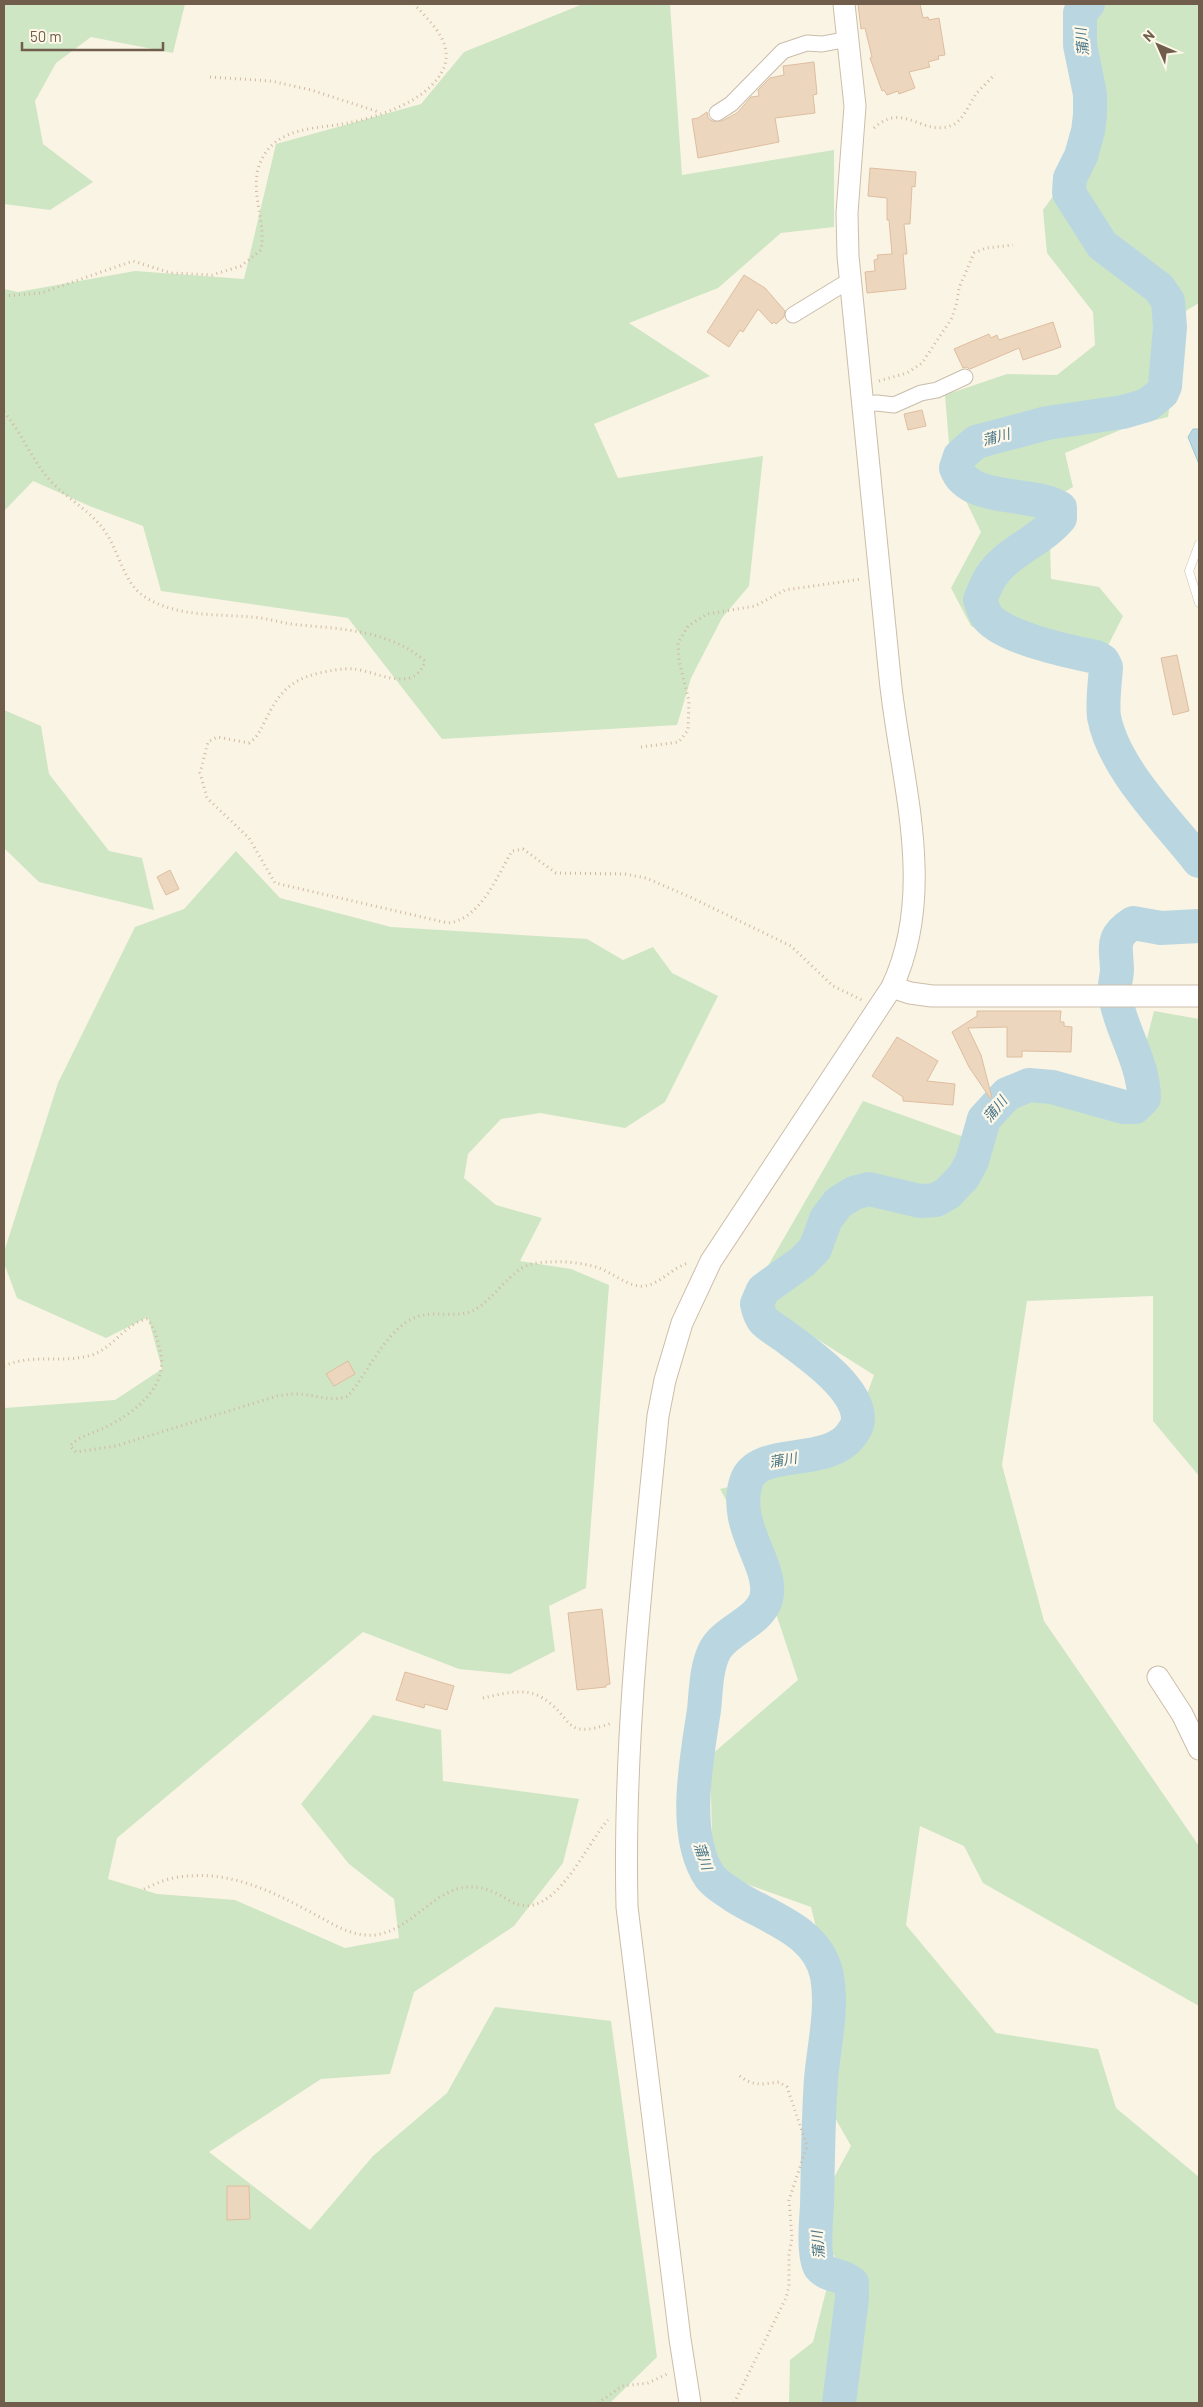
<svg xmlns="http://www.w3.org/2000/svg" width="1203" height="2407" font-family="Barlow,'Noto Sans JP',sans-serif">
	<rect width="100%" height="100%" fill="#faf4e4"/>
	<!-- green -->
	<g fill="#cee6c4">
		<path d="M4 4H185L173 53 91 37 56 63 35 101 43 144 93 182 50 210 4 204Z"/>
		<path d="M583 4H670L682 175 834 150V227L781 233 718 288 629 323 710 376 594 424 618 478 763 456 749 586 722 618 691 678 677 725 442 739 348 618 161 591 143 526 92 507 33 481 4 511V289L18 292 135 271 244 279 276 144 421 104 464 52Z"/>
		<path d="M1096 4H1199V303L1184 312 1168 417 1130 426 1065 453 1073 487 1049 501 1051 579 1099 587 1123 616 1095 671 1012 644 971 626 951 588 981 532 964 497 950 455 945 395 1007 374 1057 375 1095 345 1093 312 1047 253 1043 210 1078 162 1075 29Z"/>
		<path d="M4 710 41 726 49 774 109 851 142 858 154 910 39 882 4 848Z"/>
		<path d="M236 851 280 898 391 927 587 939 623 960 653 947 672 973 718 996 665 1102 625 1128 540 1113 501 1119 468 1154 464 1178 496 1205 542 1218 520 1261 571 1269 609 1285 586 1588 549 1606 555 1651 510 1674 459 1669 363 1632 117 1838 108 1879 157 1894 235 1900 345 1948 399 1938 394 1899 349 1864 301 1804 373 1715 441 1730 443 1781 579 1799 563 1863 514 1926 414 1992 390 2074 321 2079 209 2152 310 2230 373 2156 447 2093 495 2007 611 2021 657 2357 610 2403H4V1408L115 1400 162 1369 148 1317 106 1338 17 1298 4 1263V1252L58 1083 135 927 184 909Z"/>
		<path d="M1154 1011 1199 1019V1476L1153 1421V1296L1027 1301 1002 1465 1044 1621 1199 1846V2006L983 1883 964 1846 920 1826 906 1925 996 2033 1098 2049 1116 2108 1199 2177V2403H789L790 2360 813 2342 835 2256 805 2231 851 2146 822 2095 827 1972 811 1907 713 1872 710 1756 798 1680 757 1556 720 1489 843 1461 874 1375 750 1297 863 1101 961 1136 1007 1090 1133 1094Z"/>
	</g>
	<!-- water -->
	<path fill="#bad7e1" stroke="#a1c5d2" d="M1193 429H1199V464L1188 437Z"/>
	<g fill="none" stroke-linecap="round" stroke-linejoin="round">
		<!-- river -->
		<g stroke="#bad7e1" stroke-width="34">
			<path d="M1088 4 1080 13V45L1090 94V115L1088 131 1081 156 1070 178 1069 193 1102 245 1159 288 1168 301 1170 327 1165 386 1162 393 1147 405 1123 412 1047 423 976 442 960 456 956 468C969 503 1033 491 1060 508V518C1041 541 1006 552 990 578 986 585 983 593 980 600 982 604 983 610 986 615 999 637 1071 652 1096 657L1103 661 1106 667C1105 683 1102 702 1104 717 1114 769 1167 820 1199 861"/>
			<path d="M839 2403 852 2298V2283C843 2274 828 2277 820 2267 813 2256 816 2220 817 2206 818 2164 818 2121 821 2079 824 2045 833 2009 827 1976 818 1930 768 1918 734 1896 726 1890 716 1885 710 1877 681 1835 697 1757 704 1710 706 1691 706 1667 715 1650 727 1629 759 1622 766 1599 775 1566 732 1528 746 1482 757 1446 827 1468 851 1435 855 1429 858 1425 858 1419 858 1387 807 1353 783 1335 777 1331 769 1326 764 1321 760 1317 758 1309 757 1304L763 1290 802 1262 815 1249 826 1219 838 1203 854 1193 869 1189 920 1201 936 1200 948 1193 964 1176 972 1161 984 1119 1007 1094 1029 1085 1052 1087 1124 1107H1135L1144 1098C1144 1063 1121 1031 1115 996 1113 987 1117 978 1117 969 1116 945 1111 937 1133 923L1161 928 1199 926"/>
		</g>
	</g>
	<!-- building -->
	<g fill="#edd6be" stroke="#debea0">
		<path d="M858 4H920L923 18 928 17 929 20 939 18 945 55 938 56 939 59 928 62 930 67 909 72 915 88 899 94 898 91 887 95 884 90 882 91 870 58 872 57 865 28 861 29Z"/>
		<path d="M814 62 817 94 813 95 815 113 775 118 779 142 698 158 692 119 698 118 707 112 708 118 712 121H722L737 113 751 97 759 96 758 90 770 78 784 75 783 66Z"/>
		<path d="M870 168 916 172 915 187 912 186 910 224H904L907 254H903L906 289 867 293 865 272 875 271 874 260 878 259 877 255 892 254 889 220H887V198L868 196Z"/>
		<path d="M744 275 765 288 785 311 784 317 776 324 774 322 772 324 758 309 743 332 740 330 729 347 707 332Z"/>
		<path d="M1053 322 1061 347 1023 360 1019 348 970 369 966 367 963 368 954 349 989 334 991 338 997 335 999 340Z"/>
		<path d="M922 410 926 426 908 430 904 414Z"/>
		<path d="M1177 655 1189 711 1173 715 1161 658Z"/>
		<path d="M170 870 179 889 166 895 157 877Z"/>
		<path d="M977 1011H1061L1060 1022H1064V1026L1072 1027 1071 1052 1022 1051V1057H1007V1027L968 1028 981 1055 992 1098H990L969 1067 952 1032 977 1016Z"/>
		<path d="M897 1037 938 1061 927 1081 955 1084 953 1105 903 1101V1097L872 1076Z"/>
		<path d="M348 1361 355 1374 334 1386 326 1374Z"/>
		<path d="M602 1609 610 1684 606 1685V1687L577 1690 568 1613Z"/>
		<path d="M405 1672 454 1686 447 1710 425 1704 424 1708 396 1700Z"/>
		<path d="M227 2186H249L250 2219 227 2220Z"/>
	</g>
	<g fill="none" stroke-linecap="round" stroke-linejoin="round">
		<defs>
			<path id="lane" d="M1199 544 1189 571 1199 603"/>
			<g id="street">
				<path d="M717 113 731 104 783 51 807 43 822 44 849 39"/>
				<path d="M793 315 842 285 851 283"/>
				<path d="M863 404 877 403 894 405 921 393 937 390 965 377"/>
			</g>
			<g id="secondary">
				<path d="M892 987 910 993 932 996H1199"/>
				<path d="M1158 1677 1182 1714 1199 1749"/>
				<path d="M690 2403 680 2339 627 1907C623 1743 642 1579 658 1416L665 1380 682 1323 711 1261 892 987C938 889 900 779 890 678 876 537 862 397 848 256L847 213 855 106 844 4"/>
			</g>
		</defs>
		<!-- lane casing -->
		<use href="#lane" stroke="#cabcab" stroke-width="9"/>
		<!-- street casing -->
		<use href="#street" stroke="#cabcab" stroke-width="17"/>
		<!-- secondary casing -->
		<use href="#secondary" stroke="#cdbdaa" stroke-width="23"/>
		<!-- path -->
		<g stroke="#d1b9a1" stroke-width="3" stroke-dasharray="1 4" stroke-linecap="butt">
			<path d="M210 77 271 81 311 90 379 112"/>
			<path d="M874 128C903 101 922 136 950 126 963 122 969 104 976 94 982 87 989 81 995 74"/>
			<path d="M4 296 41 293 133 261 171 273 212 275 241 266 261 250C267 219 246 186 263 157 280 126 318 129 348 123 378 117 420 103 438 78 460 48 433 25 414 4"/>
			<path d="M879 381 907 373 922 363 952 318 957 302 959 288 974 253 986 248 1013 245"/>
			<path d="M4 412C21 432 31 458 48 478 65 498 92 511 106 533 119 552 124 584 145 597 176 617 216 614 252 617 268 618 284 624 300 625 344 629 390 631 425 661 414 695 376 671 354 669 343 668 329 671 319 673 290 680 279 693 266 719 261 729 258 737 249 743L217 737 208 742 200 773 207 798 249 838 275 883 448 923C481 919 497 876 512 851L523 849 556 873 625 874 646 878 690 897 791 946 833 986 862 1000"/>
			<path d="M641 747 679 742 688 730 689 701 679 661 678 643 688 626 707 614 755 606 785 590 862 579"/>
			<path d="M4 1366C34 1353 63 1364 92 1355 113 1348 126 1323 147 1319 155 1327 157 1339 160 1350 170 1387 133 1414 104 1428 90 1435 82 1434 70 1446L76 1452 116 1446 277 1396C283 1395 290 1394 297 1394 315 1394 330 1403 348 1396 369 1372 390 1320 424 1315 440 1312 462 1318 476 1309 492 1300 512 1270 528 1265 534 1263 544 1262 550 1262 565 1261 582 1263 596 1267 611 1271 628 1288 645 1286 661 1283 672 1268 688 1263"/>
			<path d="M483 1698C501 1694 524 1687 541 1697 575 1717 561 1741 612 1723"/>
			<path d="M144 1889C153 1885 163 1880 173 1878 226 1868 270 1890 316 1915 335 1925 352 1937 375 1935 407 1931 428 1898 457 1889 477 1883 494 1891 510 1901 553 1926 585 1845 608 1820"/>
			<path d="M598 2403 622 2386 648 2383 667 2374"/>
			<path d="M734 2403 786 2298 789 2287V2254L792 2238 789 2200 807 2146 787 2087 779 2082C760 2085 752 2086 737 2074"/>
		</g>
		<!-- lane -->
		<use href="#lane" stroke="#fff" stroke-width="8"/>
		<!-- street -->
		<use href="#street" stroke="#fff" stroke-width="15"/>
		<!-- secondary -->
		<use href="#secondary" stroke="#fff" stroke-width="21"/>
	</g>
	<g text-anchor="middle" stroke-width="4.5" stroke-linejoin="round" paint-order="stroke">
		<!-- water labels -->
		<g font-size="14" font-style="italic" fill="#4b7788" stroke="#fdf8e9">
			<text transform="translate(1082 42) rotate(-96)" y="5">蒲川</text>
			<text transform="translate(996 437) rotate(-15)" y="5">蒲川</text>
			<text transform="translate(995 1109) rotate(-51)" y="5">蒲川</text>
			<text transform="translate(783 1460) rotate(-10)" y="5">蒲川</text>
			<text transform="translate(703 1856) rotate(71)" y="5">蒲川</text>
			<text transform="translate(818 2245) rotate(-95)" y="5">蒲川</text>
		</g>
	</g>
	<!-- border -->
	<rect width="1203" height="2407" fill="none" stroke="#705d4c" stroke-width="10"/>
	<!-- north arrow -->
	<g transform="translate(1158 45) rotate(315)" stroke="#fdf8e9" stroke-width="4" paint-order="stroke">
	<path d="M0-4L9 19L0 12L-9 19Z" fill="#705d4c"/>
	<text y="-8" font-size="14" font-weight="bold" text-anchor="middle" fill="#705d4c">N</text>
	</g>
	<!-- scale -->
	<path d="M22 42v8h141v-8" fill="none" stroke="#705d4c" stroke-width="2.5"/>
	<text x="30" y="42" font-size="15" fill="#705d4c" stroke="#fdf8e9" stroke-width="4" paint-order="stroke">50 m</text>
</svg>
